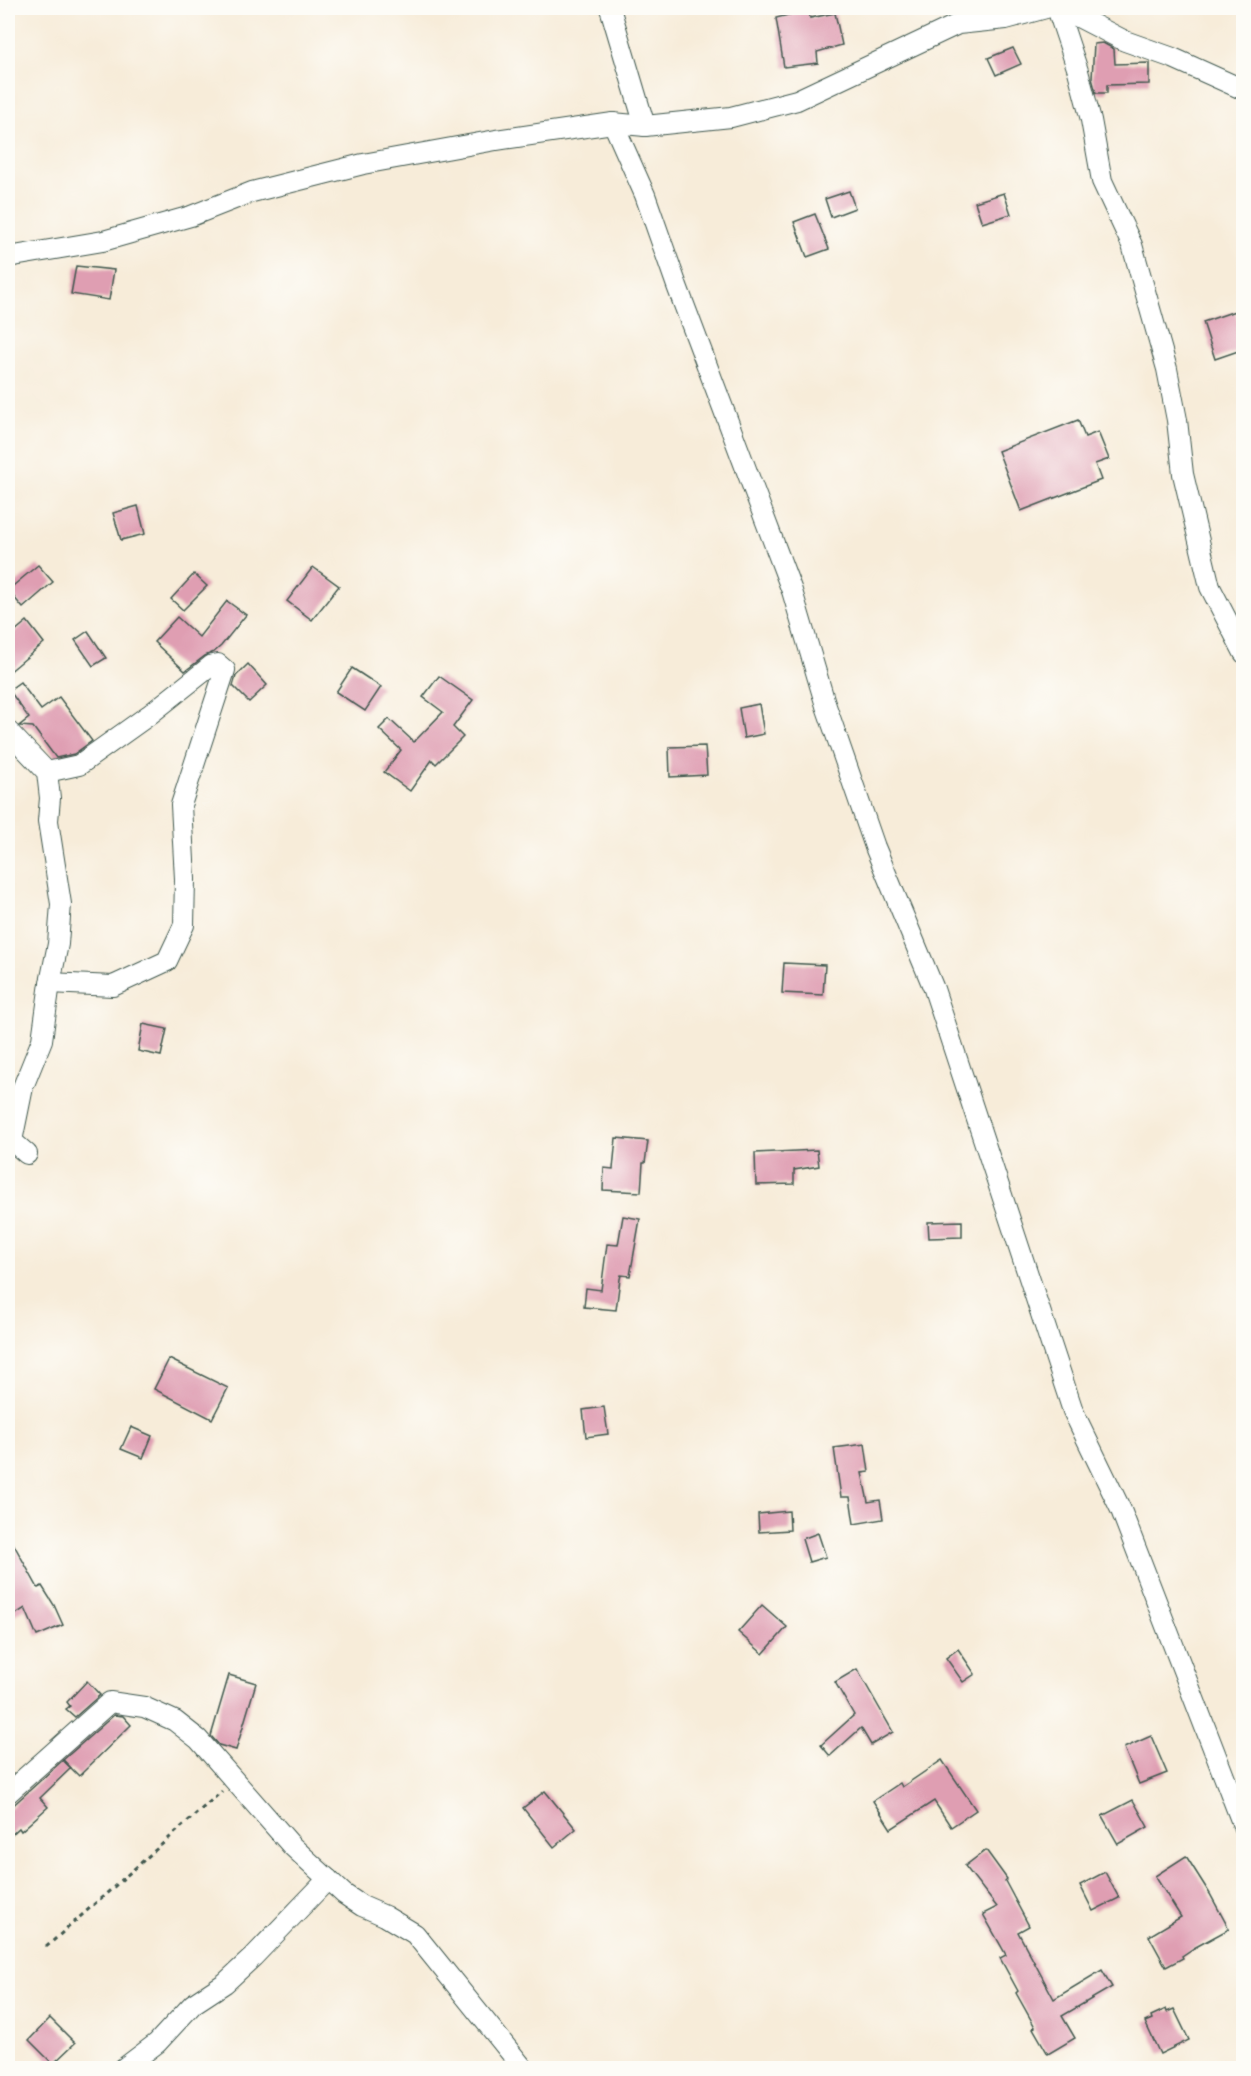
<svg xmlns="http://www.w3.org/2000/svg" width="1251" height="2076" font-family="Kalam,sans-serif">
	<rect width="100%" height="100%" fill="#fdfcf7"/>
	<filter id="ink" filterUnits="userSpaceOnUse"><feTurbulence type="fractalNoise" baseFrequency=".0167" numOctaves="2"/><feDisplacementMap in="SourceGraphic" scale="12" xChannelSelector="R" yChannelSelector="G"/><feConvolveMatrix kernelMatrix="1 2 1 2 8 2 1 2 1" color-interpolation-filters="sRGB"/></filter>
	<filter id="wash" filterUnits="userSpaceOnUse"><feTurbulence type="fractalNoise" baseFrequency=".008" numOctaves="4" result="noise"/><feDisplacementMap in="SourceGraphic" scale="24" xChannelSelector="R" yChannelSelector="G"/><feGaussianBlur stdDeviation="1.35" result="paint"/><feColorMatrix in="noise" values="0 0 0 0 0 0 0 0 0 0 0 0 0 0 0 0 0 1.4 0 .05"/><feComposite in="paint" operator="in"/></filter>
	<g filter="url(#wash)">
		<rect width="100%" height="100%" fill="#f7ecd9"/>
		<g id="blocks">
			<!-- building -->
			<g fill="#df9eb2">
				<path d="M808 10 810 18 835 13 842 45 817 52 818 63 784 67 776 18Z"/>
				<path d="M1103 43 1114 49 1115 64 1149 63V84L1107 85V93H1096L1092 78 1094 44Z"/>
				<path d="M1013 48 1021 64 996 75 988 58Z"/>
				<path d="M849 191 855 208 831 217 825 199Z"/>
				<path d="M1004 193 1011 214 982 223 975 202Z"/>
				<path d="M815 214 829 249 807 257 794 222Z"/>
				<path d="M76 266 114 270 109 300 71 294Z"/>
				<path d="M1235 311 1244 339V349L1215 359 1203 322Z"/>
				<path d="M1078 420 1085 437 1098 432 1109 459 1095 464 1101 480 1021 511 998 451Z"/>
				<path d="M138 506 145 534 121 540 113 513Z"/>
				<path d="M38 565 53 582 23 608 8 590Z"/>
				<path d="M313 567 339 586 312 620 287 601Z"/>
				<path d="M194 574 207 586 183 610 171 599Z"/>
				<path d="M227 601 246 615 221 646 214 652 205 656 185 671 154 642 177 617 199 637Z"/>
				<path d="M27 621 44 643 8 673V637Z"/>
				<path d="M88 631 106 658 93 666 75 640Z"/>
				<path d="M248 664 267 685 249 702 233 686 236 676Z"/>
				<path d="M352 668 381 687 365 711 336 692Z"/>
				<path d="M439 676 473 700 453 727 463 737 436 764 432 760 410 791 384 772 401 750 379 729 389 719 414 742 443 712 423 697Z"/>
				<path d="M20 682 41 710 59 697 92 741 74 754 56 758 33 727 19 726 29 718 9 690Z"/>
				<path d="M759 704 764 734 744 738 739 708Z"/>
				<path d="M705 746 707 775 670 777 669 747Z"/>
				<path d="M784 963 825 965 823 995 782 993Z"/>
				<path d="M143 1024 167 1029 161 1056 138 1051Z"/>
				<path d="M616 1138 648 1141 645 1163H643L641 1192 603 1190 604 1168 613 1169Z"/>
				<path d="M817 1150 819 1166 794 1170V1184L756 1185 755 1153Z"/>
				<path d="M623 1216 640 1219 630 1276 621 1275 620 1279 616 1310 584 1307 586 1288 601 1290 607 1244 618 1245Z"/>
				<path d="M962 1221V1237L929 1238 928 1222Z"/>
				<path d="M169 1359 228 1388 212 1419 154 1389Z"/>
				<path d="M604 1407 608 1434 586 1437 583 1410Z"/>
				<path d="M131 1427 152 1436 143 1458 121 1449Z"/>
				<path d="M865 1444 869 1472 862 1473 868 1502 880 1500 883 1519 854 1524 850 1497H841L834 1448Z"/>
				<path d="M789 1511 790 1530 759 1532 758 1514Z"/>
				<path d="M818 1533 826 1557 809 1562 802 1539Z"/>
				<path d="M8 1534 38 1588 42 1586 54 1605 63 1625 37 1636 25 1608 8 1619Z"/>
				<path d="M762 1605 787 1627 763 1654 738 1632Z"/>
				<path d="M958 1649 975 1674 963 1682 946 1658Z"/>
				<path d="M857 1669 893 1732 871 1745 861 1728 830 1756 821 1745 854 1715 835 1682Z"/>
				<path d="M229 1675 256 1683 236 1750 219 1745 211 1736Z"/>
				<path d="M87 1681 100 1695 75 1717 66 1709 70 1706 67 1702Z"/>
				<path d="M114 1715 123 1716 131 1725 79 1776 63 1760Z"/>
				<path d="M1151 1736 1167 1773 1139 1784 1124 1748Z"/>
				<path d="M63 1760 71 1768 40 1798 48 1807 21 1831 19 1828 8 1838V1810Z"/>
				<path d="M942 1760 976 1810 951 1827 934 1801 891 1829 873 1801 900 1783 902 1787Z"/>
				<path d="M545 1791 576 1829 554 1847 523 1808Z"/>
				<path d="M1133 1800 1148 1827 1118 1844 1102 1816Z"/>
				<path d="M986 1850 1007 1879 1005 1881 1029 1926 1018 1932 1054 1999 1102 1970 1112 1987 1062 2016 1075 2038 1048 2054 1033 2028 1035 2027 1016 1993 1018 1991 1000 1958 1006 1955 983 1914 997 1907 965 1866Z"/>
				<path d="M1186 1856 1210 1894 1229 1929 1194 1948 1182 1956 1183 1958 1166 1967 1149 1936 1181 1917 1155 1876Z"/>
				<path d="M1105 1872 1119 1898 1093 1911 1080 1885Z"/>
				<path d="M1166 2009 1167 2012 1174 2009 1189 2040 1160 2054 1145 2022 1152 2019 1151 2016Z"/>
				<path d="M50 2018 75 2043 53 2064 29 2040Z"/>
			</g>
		</g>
	</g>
	<g filter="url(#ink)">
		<use href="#blocks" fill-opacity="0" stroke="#3f574d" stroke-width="1.5"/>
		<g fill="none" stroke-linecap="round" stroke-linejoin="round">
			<defs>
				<g id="street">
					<path d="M610 8 645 126"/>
					<path d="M1057 8 1078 71 1091 120 1102 181 1132 245 1167 369 1177 420 1183 474 1210 587 1244 653"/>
					<path d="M1061 8 1125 41 1173 58 1244 90"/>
					<path d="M613 123 645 195 677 286 792 591 826 706 875 847 934 989 1073 1411 1121 1510 1244 1828"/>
					<path d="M8 257 103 241 191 216 252 192 363 164 496 140 613 123 645 126 731 117 797 100 958 24 1006 19 1046 8"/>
					<path d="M8 731 47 772 50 798 48 821 61 904 58 944 50 983 42 1040 23 1087 12 1141 27 1154"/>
					<path d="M47 772 79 765 149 715 212 665 218 664 225 670 181 805 185 879 184 925 167 961 113 986 50 983"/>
					<path d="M8 1793 110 1702 144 1707 175 1721 198 1739 292 1846 344 1894 362 1906 385 1916 415 1934 523 2068"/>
					<path d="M124 2068 157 2043 193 2004 225 1983 253 1957 328 1879"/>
				</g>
			</defs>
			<!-- street casing -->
			<use href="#street" stroke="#3f574d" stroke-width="22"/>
			<!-- path -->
			<path stroke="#3f574d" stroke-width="3" stroke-dasharray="4.5 4.5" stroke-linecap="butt" d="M46 1947 222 1791"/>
			<!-- street -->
			<use href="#street" stroke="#fff" stroke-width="20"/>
		</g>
	</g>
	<!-- margin -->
	<rect width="1251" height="2076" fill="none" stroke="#fdfcf7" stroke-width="30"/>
</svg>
